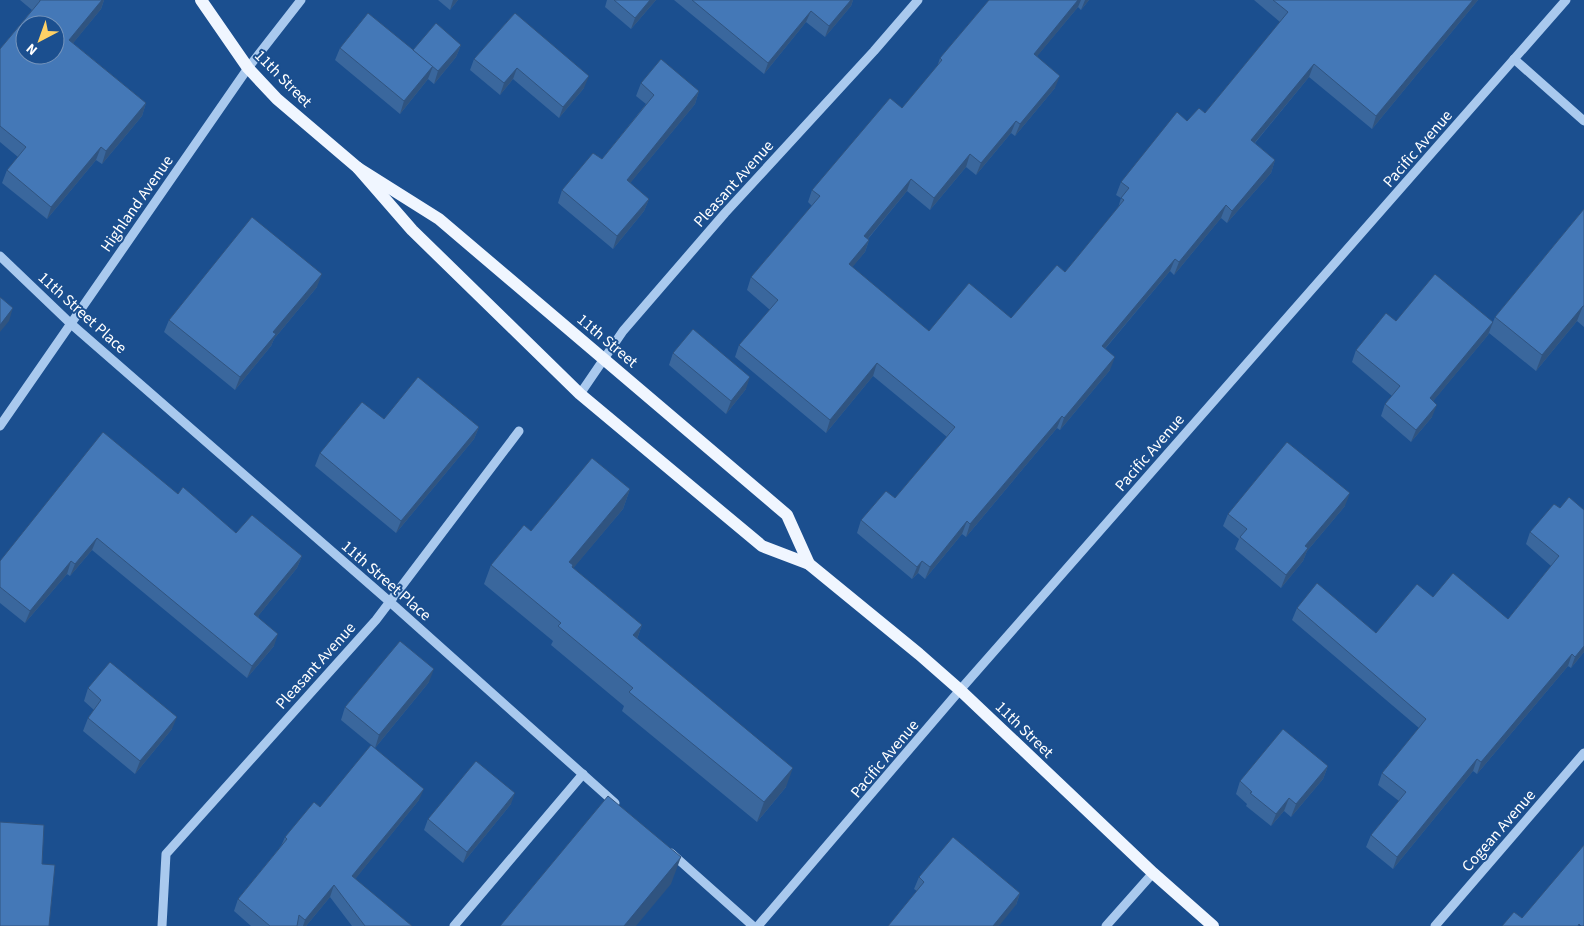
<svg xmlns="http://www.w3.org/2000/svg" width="1584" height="926" font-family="'Source Sans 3',sans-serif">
	<rect width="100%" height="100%" fill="#1b4f8f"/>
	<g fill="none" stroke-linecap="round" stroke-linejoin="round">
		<!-- minor -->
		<g stroke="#a9c9ee" stroke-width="9">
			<path d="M1514 59 1584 121"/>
			<path d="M0 256 70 323 390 602 615 803"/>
			<path d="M580 394 623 331 725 213 874 51 918 0"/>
			<path d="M0 426 248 68 301 0"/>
			<path d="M671 853 753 926"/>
			<path d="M162 926 166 854 376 620 519 431"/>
			<path d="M454 926 583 774"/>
			<path d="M758 926 960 690 1566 0"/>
			<path d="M1106 926 1153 873"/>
			<path d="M1435 926 1584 753"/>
		</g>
		<!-- major -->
		<g stroke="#f0f6ff" stroke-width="12">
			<path d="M201 0 248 68 277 99 358 168 439 219 787 515 809 564"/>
			<path d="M358 168 412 230 580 394 762 546 809 564 919 654 960 690 1153 873 1213 926"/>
		</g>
	</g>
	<!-- wall -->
	<g fill="#3a679d">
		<path d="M20 0H104L101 9 73 43 146 103 142 116 102 164 96 160 47 219 2 183 7 170 18 157 0 142V49L32 10Z"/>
		<path d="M438 0H458L450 10Z"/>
		<path d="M607 0H656L631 29 605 7Z"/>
		<path d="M674 0H853L851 6 825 37 806 22 764 74Z"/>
		<path d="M989 0H1089L1081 10 1078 7 1037 56 1055 88 1015 136 1011 133 976 175 966 167 930 210 907 191 868 239 869 240 865 252 852 267 929 331 1011 318 1065 272 1118 208 1121 198 1116 195 1121 182 1187 121 1205 113 1280 22 1254 0H1478L1372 129 1309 77 1255 143 1275 160 1271 173 1227 223 1221 218 1174 275 1170 271 1105 349 1110 370 1060 430 1057 428 966 537 962 534 925 579 918 573 912 579 857 533 861 520 895 498 947 437 873 376 826 433 735 357 739 345 770 310 747 290 751 277 812 206 808 202 812 190 902 108 937 67 940 58Z"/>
		<path d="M515 13 584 88 559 118 513 79 500 95 470 70 474 59Z"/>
		<path d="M461 45 456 57 434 84 428 79 400 114 335 60 340 48 413 50Z"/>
		<path d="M641 83 699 91 695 104 630 183 649 199 644 211 613 249 558 203 562 190 602 159 646 104 636 96Z"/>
		<path d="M1584 209V327L1577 321 1536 371 1489 333 1488 335 1433 401 1432 417 1411 442 1381 416 1385 404 1392 396 1352 362 1356 350 1493 322 1495 317Z"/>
		<path d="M317 287 274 339 271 346 235 390 164 332 169 320Z"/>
		<path d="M673 353 746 389 726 414 669 365Z"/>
		<path d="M384 419 479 427 474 439 396 533 315 466 320 453Z"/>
		<path d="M630 489 623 509 573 568 642 625 637 639 786 787 757 822 622 711 624 706 551 645 553 641 484 584 491 565 531 531Z"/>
		<path d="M178 494 236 533 302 556 297 568 258 616 274 646 247 678 92 550 70 576 67 574 25 623 0 603V561Z"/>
		<path d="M1345 506 1307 551 1303 561 1281 588 1235 549 1239 539 1223 526 1228 514Z"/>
		<path d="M1560 508 1584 510V652L1571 668 1568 666 1477 774 1473 771 1393 869 1366 847 1371 835 1399 801 1378 785 1382 773 1419 728 1292 620 1297 608 1376 633 1433 597 1508 619 1551 566 1526 544 1530 532Z"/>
		<path d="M429 682 375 748 341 720 345 707Z"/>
		<path d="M88 688 172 729 135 774 83 731 88 718 94 710 84 701Z"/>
		<path d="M1328 766 1323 779 1291 817 1284 811 1271 826 1246 806 1247 804 1236 794 1240 781Z"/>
		<path d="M419 800 355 879 412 926H352L330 897 306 926H251L234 911 238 899 281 846 285 837 320 807Z"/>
		<path d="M511 804 463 863 424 830 428 819Z"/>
		<path d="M919 877 1020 893 1016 905 917 891 914 889Z"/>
	</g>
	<!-- shaded-wall -->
	<g fill="#305480">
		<path d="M102 0H104L101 9 65 53 69 40Z"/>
		<path d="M453 0H458L450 10Z"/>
		<path d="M650 0H656L631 29 635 18Z"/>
		<path d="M851 0H853L851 6 825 37 829 26Z"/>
		<path d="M1078 0H1081L1078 7 1029 66 1034 54Z"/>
		<path d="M1085 0H1089L1081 10Z"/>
		<path d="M1473 0H1478L1372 129 1376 116Z"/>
		<path d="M811 11 806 22 764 74 768 63Z"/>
		<path d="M461 45 456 57 434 84 438 71Z"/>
		<path d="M1314 64 1309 77 1247 152 1251 140Z"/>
		<path d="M433 66 428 79 400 114 404 101Z"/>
		<path d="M517 68 513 79 500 95 504 83Z"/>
		<path d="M589 76 584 88 559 118 563 107Z"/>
		<path d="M1060 76 1055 88 1015 136 1020 124Z"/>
		<path d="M699 91 695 104 622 193 627 180Z"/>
		<path d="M146 103 142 116 102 164 106 151Z"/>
		<path d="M1016 121 1011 133 976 175 981 163Z"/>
		<path d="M101 147 96 160 47 219 51 207Z"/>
		<path d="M970 154 966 167 930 210 934 198Z"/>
		<path d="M1275 160 1271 173 1227 223 1232 211Z"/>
		<path d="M911 179 907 191 860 248 864 236Z"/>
		<path d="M649 199 644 211 613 249 617 236Z"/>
		<path d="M1226 205 1221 218 1174 275 1179 262Z"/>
		<path d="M869 240 865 252 845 276 849 264Z"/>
		<path d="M1175 259 1170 271 1097 358 1102 346Z"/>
		<path d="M322 274 317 287 274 339 271 346 235 390 240 377 273 332Z"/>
		<path d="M1583 306 1577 321 1536 371 1542 355Z"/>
		<path d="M13 308 9 321 0 332V325Z"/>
		<path d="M1493 322 1488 335 1425 411 1430 398Z"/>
		<path d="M1115 357 1110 370 1060 430 1064 418Z"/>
		<path d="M877 363 873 376 826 433 830 420Z"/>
		<path d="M750 377 746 389 726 414 731 401Z"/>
		<path d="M1437 405 1432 417 1411 442 1416 430Z"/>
		<path d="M1062 416 1057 428 966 537 970 524Z"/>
		<path d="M479 427 474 439 396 533 401 521Z"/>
		<path d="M630 489 623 509 571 571 569 562Z"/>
		<path d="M1350 493 1345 506 1307 551 1303 561 1281 588 1286 575 1305 546Z"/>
		<path d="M967 521 962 534 925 579 930 567Z"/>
		<path d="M97 538 92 550 70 576 75 564Z"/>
		<path d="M302 556 297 568 250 626 254 614Z"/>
		<path d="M71 561 67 574 25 623 30 611Z"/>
		<path d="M922 561 918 573 912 579 917 567Z"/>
		<path d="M642 625 635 644 633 635Z"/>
		<path d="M278 634 274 646 247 678 252 666Z"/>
		<path d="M1584 646V652L1571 668 1575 657Z"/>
		<path d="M1572 654 1568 666 1477 774 1481 762Z"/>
		<path d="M434 669 429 682 375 748 379 735Z"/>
		<path d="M177 717 172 729 135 774 140 761Z"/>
		<path d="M1477 759 1473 771 1393 869 1397 857Z"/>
		<path d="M1328 766 1323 779 1291 817 1296 804Z"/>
		<path d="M793 768 786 787 757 822 764 802Z"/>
		<path d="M424 789 419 800 348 888 352 876Z"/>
		<path d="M515 793 511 804 463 863 467 852Z"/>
		<path d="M1289 798 1284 811 1271 826 1276 814Z"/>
		<path d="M681 857 671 884 636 926H624Z"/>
		<path d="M334 885 330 897 306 926H303L305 920Z"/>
		<path d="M1020 893 1016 905 999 926H993Z"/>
	</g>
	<!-- building -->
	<g fill="#4478b7" stroke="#305480" fill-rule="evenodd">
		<path d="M40 0H102L69 40 146 103 106 151 101 147 51 207 7 170 26 147 0 126V49L40 1ZM25 25H55V55H25Z"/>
		<path d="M614 0H650L635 18Z"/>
		<path d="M692 0H851L829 26 811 11 768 63Z"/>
		<path d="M989 0H1078L1034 54 1060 76 1020 124 1016 121 981 163 970 154 934 198 911 179 864 236 869 240 849 264 929 331 969 283 1011 318 1057 265 1065 272 1124 200 1121 198 1129 188 1121 182 1177 112 1187 121 1199 108 1205 113 1288 12 1273 0H1473L1376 116 1314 64 1251 140 1275 160 1232 211 1226 205 1179 262 1175 259 1102 346 1115 357 1064 418 1062 416 970 524 967 521 930 567 922 561 917 567 861 520 886 491 895 498 955 427 877 363 830 420 739 345 778 300 751 277 820 196 812 190 890 98 902 108 942 60 940 58Z"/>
		<path d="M368 13 433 66 404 101 340 48Z"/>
		<path d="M515 13 589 76 563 107 517 68 504 83 474 59Z"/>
		<path d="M436 23 461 45 438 71 413 50Z"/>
		<path d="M661 59 699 91 627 180 649 199 617 236 562 190 593 153 602 159 654 95 641 83Z"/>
		<path d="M1584 209V306H1583L1542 355 1495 317Z"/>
		<path d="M252 217 322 274 273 332 276 334 240 377 169 320Z"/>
		<path d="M1435 274 1493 322 1430 398 1437 405 1416 430 1385 404 1400 386 1356 350 1386 313 1396 321Z"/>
		<path d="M0 297 13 308 0 325Z"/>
		<path d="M693 329 750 377 731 401 673 353Z"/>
		<path d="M418 377 479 427 401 521 320 453 362 402 384 419Z"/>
		<path d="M103 432 178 494 183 487 236 533 252 515 302 556 254 614 278 634 252 666 97 538 75 564 71 561 30 611 0 587V561Z"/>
		<path d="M1287 442 1350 493 1305 546 1308 548 1286 575 1240 537 1247 529 1228 514Z"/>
		<path d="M592 458 630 489 569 562 573 565 572 567 642 625 633 635 793 768 764 802 629 692 633 688 558 626 561 623 491 565 524 525 531 531Z"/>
		<path d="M1569 497 1584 510V646L1575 657 1572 654 1481 762 1477 759 1397 857 1371 835 1406 792 1382 773 1426 719 1297 608 1317 583 1376 633 1417 584 1433 597 1453 573 1508 619 1559 556 1530 532 1554 504 1560 508Z"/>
		<path d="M400 641 434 669 379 735 345 707Z"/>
		<path d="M110 662 177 717 140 761 88 718 101 700 88 688Z"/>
		<path d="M1283 729 1328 766 1296 804 1289 798 1276 814 1250 793 1252 792 1240 781Z"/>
		<path d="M371 745 424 789 352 876 412 926H365L334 885 305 920 299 915 297 926H270L238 899 287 839 285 837 314 802 320 807Z"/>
		<path d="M476 761 515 793 467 852 428 819Z"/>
		<path d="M608 796 681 857 624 926H500Z"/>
		<path d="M0 822 44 825 42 864 55 865 49 926H0Z"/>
		<path d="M953 837 1020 893 993 926H888L924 882 919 877Z"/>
		<path d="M1584 845V926H1581L1579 924 1578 926H1502L1514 912 1522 918Z"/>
	</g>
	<g text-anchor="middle" stroke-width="4" stroke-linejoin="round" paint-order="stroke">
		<!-- street labels -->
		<g font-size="16" fill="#fff" stroke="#1b4f8f">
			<text transform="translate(284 78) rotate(45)" y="6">11th Street</text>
			<text transform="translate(1417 148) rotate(-49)" y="6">Pacific Avenue</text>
			<text transform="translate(733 183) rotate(-48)" y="6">Pleasant Avenue</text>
			<text transform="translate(136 203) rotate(-55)" y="6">Highland Avenue</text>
			<text transform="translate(83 312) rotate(42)" y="6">11th Street Place</text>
			<text transform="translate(608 340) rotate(40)" y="6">11th Street</text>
			<text transform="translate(1149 452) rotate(-49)" y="6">Pacific Avenue</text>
			<text transform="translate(387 580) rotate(41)" y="6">11th Street Place</text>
			<text transform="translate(315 665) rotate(-48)" y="6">Pleasant Avenue</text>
			<text transform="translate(1025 729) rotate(44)" y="6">11th Street</text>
			<text transform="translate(884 758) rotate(-50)" y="6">Pacific Avenue</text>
			<text transform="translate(1498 830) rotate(-49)" y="6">Cogean Avenue</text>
		</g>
	</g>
	<!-- north arrow -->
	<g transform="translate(40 40) rotate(221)"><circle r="24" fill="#1b4f8f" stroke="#7695bc"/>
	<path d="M0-4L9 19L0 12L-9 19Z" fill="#ffd166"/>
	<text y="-8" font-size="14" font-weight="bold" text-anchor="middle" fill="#ffffff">N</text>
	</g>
</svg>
